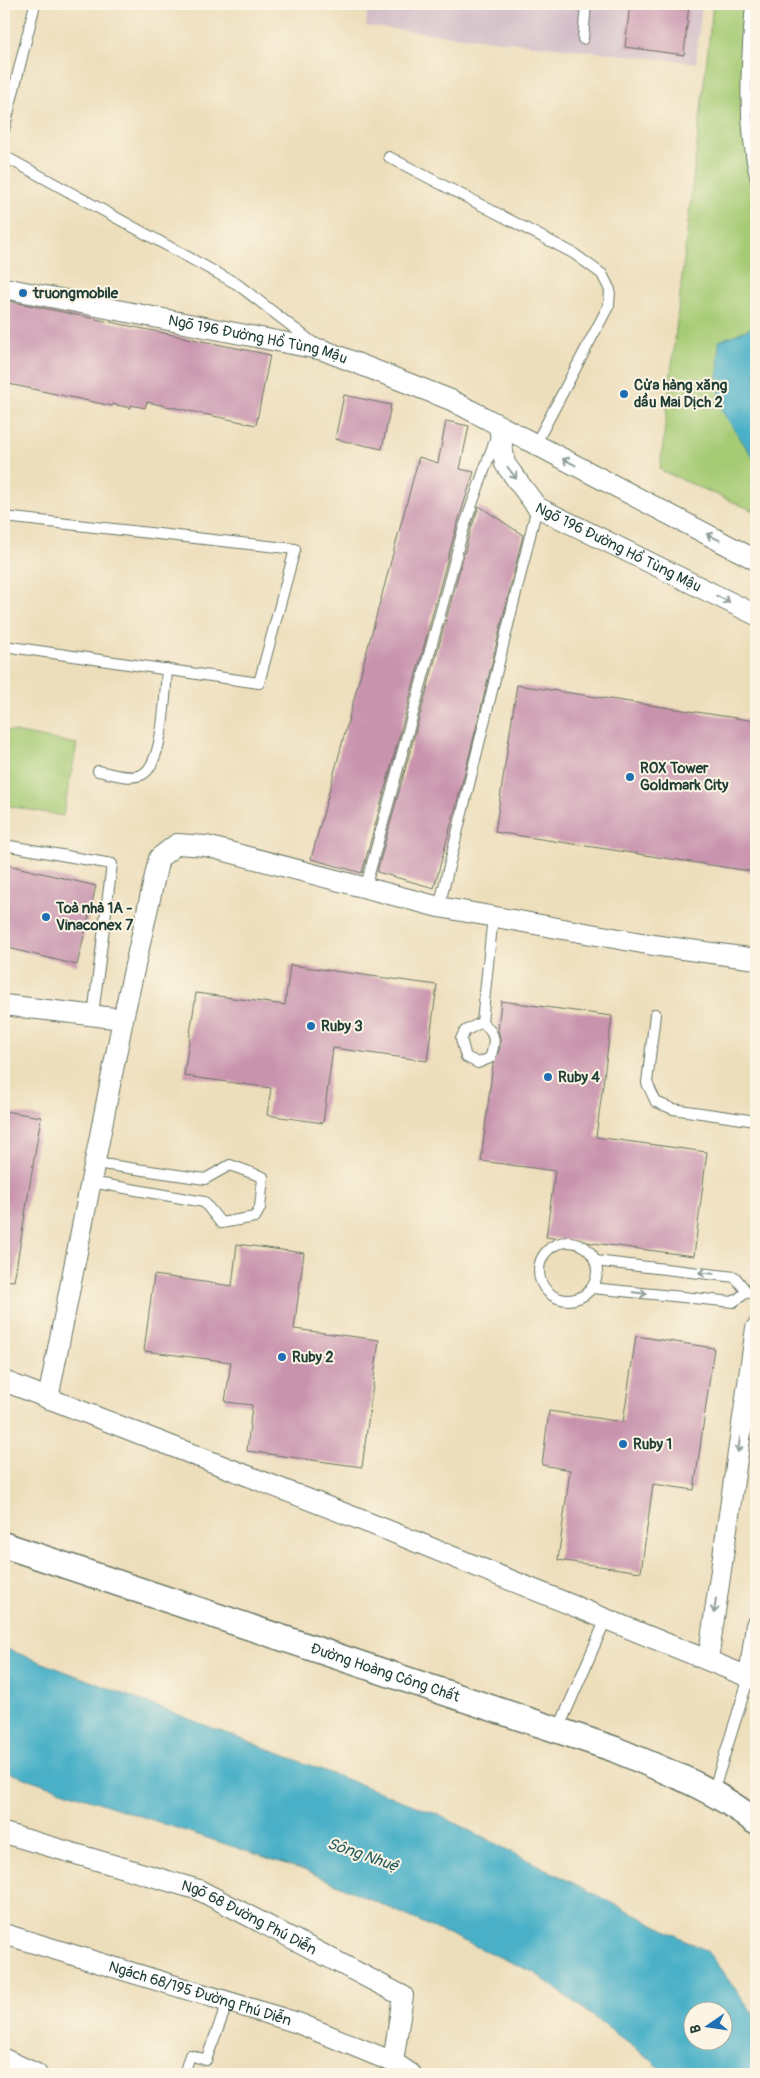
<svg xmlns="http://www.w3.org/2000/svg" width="760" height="2078" font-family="Pangolin,sans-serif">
	<rect width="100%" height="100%" fill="#fcf5e5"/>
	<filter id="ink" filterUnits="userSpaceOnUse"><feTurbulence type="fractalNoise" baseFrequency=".02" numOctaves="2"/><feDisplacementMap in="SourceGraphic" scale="10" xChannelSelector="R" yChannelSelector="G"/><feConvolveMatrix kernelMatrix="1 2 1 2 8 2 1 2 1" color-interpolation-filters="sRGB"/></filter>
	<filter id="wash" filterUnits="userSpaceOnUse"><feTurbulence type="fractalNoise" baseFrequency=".0096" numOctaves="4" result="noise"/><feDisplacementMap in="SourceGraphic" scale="20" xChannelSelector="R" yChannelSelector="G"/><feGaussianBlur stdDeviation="1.12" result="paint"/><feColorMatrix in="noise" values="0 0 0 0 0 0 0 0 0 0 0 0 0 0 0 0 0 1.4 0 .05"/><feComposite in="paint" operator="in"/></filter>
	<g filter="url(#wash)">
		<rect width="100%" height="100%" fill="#eddebb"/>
		<!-- industrial -->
		<path fill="#d2bdc8" d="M368 4H702L696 63 366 26Z"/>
		<!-- green -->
		<g fill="#a6cb75" stroke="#628454">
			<path d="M713 4H756V512L660 470Z"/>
			<path d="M4 730 77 744 63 816 4 805Z"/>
		</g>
		<!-- water -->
		<g fill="#48b0c7" stroke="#34767e" fill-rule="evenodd">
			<path d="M756 326V462L722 411 718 377 719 341Z"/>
			<path d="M4 1648 437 1814 707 1951 756 2017V2074H665L651 2060 535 1973 307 1871 4 1771ZM692 2010H722V2040H692Z"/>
		</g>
		<g id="blocks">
			<!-- building -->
			<g fill="#c893ad">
				<path d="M630 4H689L684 55 625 47Z"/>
				<path d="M4 300 270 355 256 425 147 402 145 408 131 405V408L112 404V406L4 383Z"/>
				<path d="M344 395 391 405 382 449 335 439Z"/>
				<path d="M446 421 469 426 460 469 474 472 456 528 362 873 311 859 419 457 438 463Z"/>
				<path d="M479 506 523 535 468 761 434 888 377 872 470 532Z"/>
				<path d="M517 685 756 721V872L495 832Z"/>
				<path d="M4 864 96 886 77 965 4 947Z"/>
				<path d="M290 965 437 985 427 1061 333 1048 323 1123 267 1115 271 1088 184 1076 196 993 285 1005Z"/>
				<path d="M501 1001 612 1016 596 1137 707 1152 694 1256 546 1237 555 1171 481 1161 493 1064 500 1048V1038L498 1030Z"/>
				<path d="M4 1111 41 1117 14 1281 4 1280Z"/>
				<path d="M237 1244 304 1253 294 1329 379 1340 362 1467 247 1451 252 1405 225 1402 231 1362 144 1351 154 1275 232 1286Z"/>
				<path d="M636 1336 714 1348 694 1490 653 1484 641 1572 558 1560 570 1470 542 1465 549 1411 623 1422Z"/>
			</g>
		</g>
	</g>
	<g filter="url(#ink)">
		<use href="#blocks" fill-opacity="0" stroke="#677563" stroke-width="1"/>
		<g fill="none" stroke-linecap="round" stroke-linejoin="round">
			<defs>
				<g id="service">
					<path d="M751 4C746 64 742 122 756 181"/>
					<path d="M583 39 586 4"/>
					<path d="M4 130 35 4"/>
					<path d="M4 156 237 284 316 345"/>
					<path d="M389 157 573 253 602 274 610 290 609 305 535 445"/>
					<path d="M4 517 295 549 259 683 4 646"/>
					<path d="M98 771C110 773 129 780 141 775 164 766 165 692 167 669"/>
					<path d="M4 845 112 864 93 1015"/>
					<path d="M365 889 463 530 497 434"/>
					<path d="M439 907 537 507"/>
					<path d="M655 1014 647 1083 656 1102 673 1109 756 1121"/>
					<path d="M482 1022C496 1034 496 1041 490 1058L478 1063 466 1057 461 1039 465 1031 482 1022 493 916"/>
					<path d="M91 1182 204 1202 221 1223 255 1217 260 1208 263 1177 230 1165 205 1179 95 1163"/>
					<circle cx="568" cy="1271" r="29"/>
					<path d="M595 1261 735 1277 747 1292 756 1294"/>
					<path d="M592 1288 733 1302 747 1292"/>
					<path d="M558 1730 606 1619"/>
					<path d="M713 1792 749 1677"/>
					<path d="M184 2074 190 2055 206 2060 228 2002"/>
				</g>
				<g id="minor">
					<path id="s1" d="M4 288 323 350 451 400 756 560"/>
					<path id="s2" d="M499 427 505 464 537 507 756 615"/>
					<path d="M4 1005 123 1019"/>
					<path d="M4 1381 387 1530 756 1680"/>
					<path d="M48 1399 123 1019 159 858 177 844 206 846 439 907 653 945 756 959"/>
					<path d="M708 1660 756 1328"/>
					<path d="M749 1677 756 1625"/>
					<path id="s3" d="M4 1833 199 1890 403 1996 393 2062"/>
					<path id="s4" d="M4 1934 298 2023 393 2062 411 2074"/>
					<path d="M4 2059 37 2074"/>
				</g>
				<g id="tertiary">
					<path id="s5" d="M4 1545 614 1749C663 1770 714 1788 756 1822"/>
				</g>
			</defs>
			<!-- service casing -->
			<use href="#service" stroke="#677563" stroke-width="12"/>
			<!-- minor casing -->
			<use href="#minor" stroke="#677563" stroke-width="22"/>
			<!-- tertiary casing -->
			<use href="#tertiary" stroke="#677563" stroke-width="28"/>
			<!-- service -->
			<use href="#service" stroke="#fff" stroke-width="10"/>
			<!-- minor -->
			<use href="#minor" stroke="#fff" stroke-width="20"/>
			<!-- tertiary -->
			<use href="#tertiary" stroke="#fff" stroke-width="25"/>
		</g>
		<!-- one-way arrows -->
		<defs><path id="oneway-shaft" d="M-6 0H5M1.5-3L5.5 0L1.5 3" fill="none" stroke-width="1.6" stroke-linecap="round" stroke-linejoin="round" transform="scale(1.25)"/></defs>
		<g stroke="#8f9e9a">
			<use href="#oneway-shaft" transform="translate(569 462) rotate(-153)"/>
			<use href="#oneway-shaft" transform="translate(512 473) rotate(53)"/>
			<use href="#oneway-shaft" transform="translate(713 537) rotate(-153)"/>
			<use href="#oneway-shaft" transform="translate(723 599) rotate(26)"/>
			<use href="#oneway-shaft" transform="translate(706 1273) rotate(-174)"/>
			<use href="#oneway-shaft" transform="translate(640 1293) rotate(6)"/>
			<use href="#oneway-shaft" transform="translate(739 1445) rotate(98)"/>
			<use href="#oneway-shaft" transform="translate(715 1606) rotate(98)"/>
		</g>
	</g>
	<!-- markers -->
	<g fill="#1f6fb2" stroke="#fcf5e5" stroke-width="2">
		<circle cx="23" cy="293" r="5"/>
		<circle cx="624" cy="394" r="5"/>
		<circle cx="630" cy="777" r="5"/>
		<circle cx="46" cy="917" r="5"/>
		<circle cx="311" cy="1026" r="5"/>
		<circle cx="548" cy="1077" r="5"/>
		<circle cx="282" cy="1357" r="5"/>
		<circle cx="623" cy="1444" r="5"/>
	</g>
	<g text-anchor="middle" stroke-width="4" stroke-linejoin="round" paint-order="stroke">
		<!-- poi labels -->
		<g font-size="15" font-weight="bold" fill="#1f3d34" stroke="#fcf5e5" text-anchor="start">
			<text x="33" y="298">truongmobile</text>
			<text x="634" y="390">Cửa hàng xăng<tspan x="634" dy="17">dầu Mai Dịch 2</tspan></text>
			<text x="640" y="773">ROX Tower<tspan x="640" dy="17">Goldmark City</tspan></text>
			<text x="56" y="913">Toà nhà 1A -<tspan x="56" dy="17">Vinaconex 7</tspan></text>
			<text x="321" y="1031">Ruby 3</text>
			<text x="558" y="1082">Ruby 4</text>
			<text x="292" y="1362">Ruby 2</text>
			<text x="633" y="1449">Ruby 1</text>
		</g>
		<!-- street labels -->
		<g font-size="15" fill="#1f3d34" stroke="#fcf5e5">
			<text dy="5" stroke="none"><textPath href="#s1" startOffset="259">Ngõ 196 Đường Hồ Tùng Mậu</textPath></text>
			<text dy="5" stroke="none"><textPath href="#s2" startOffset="182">Ngõ 196 Đường Hồ Tùng Mậu</textPath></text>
			<text dy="5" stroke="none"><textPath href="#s5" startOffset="402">Đường Hoàng Công Chất</textPath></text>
			<text dy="5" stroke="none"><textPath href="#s3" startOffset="260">Ngõ 68 Đường Phú Diễn</textPath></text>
			<text dy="5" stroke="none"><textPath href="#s4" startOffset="205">Ngách 68/195 Đường Phú Diễn</textPath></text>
		</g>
		<!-- water labels -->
		<g font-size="16" font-style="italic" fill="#2b6060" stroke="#fcf5e5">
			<text transform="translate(363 1854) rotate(19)" y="6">Sông Nhuệ</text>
		</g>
	</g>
	<!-- margin -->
	<rect width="760" height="2078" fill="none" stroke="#fcf5e5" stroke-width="20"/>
	<!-- north arrow -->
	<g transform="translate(708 2026) rotate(257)"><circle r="24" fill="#fcf5e5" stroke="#a4ab9e"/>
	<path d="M0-4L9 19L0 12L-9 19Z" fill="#1f6fb2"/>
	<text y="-8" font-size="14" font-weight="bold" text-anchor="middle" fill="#1f3d34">B</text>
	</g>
</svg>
